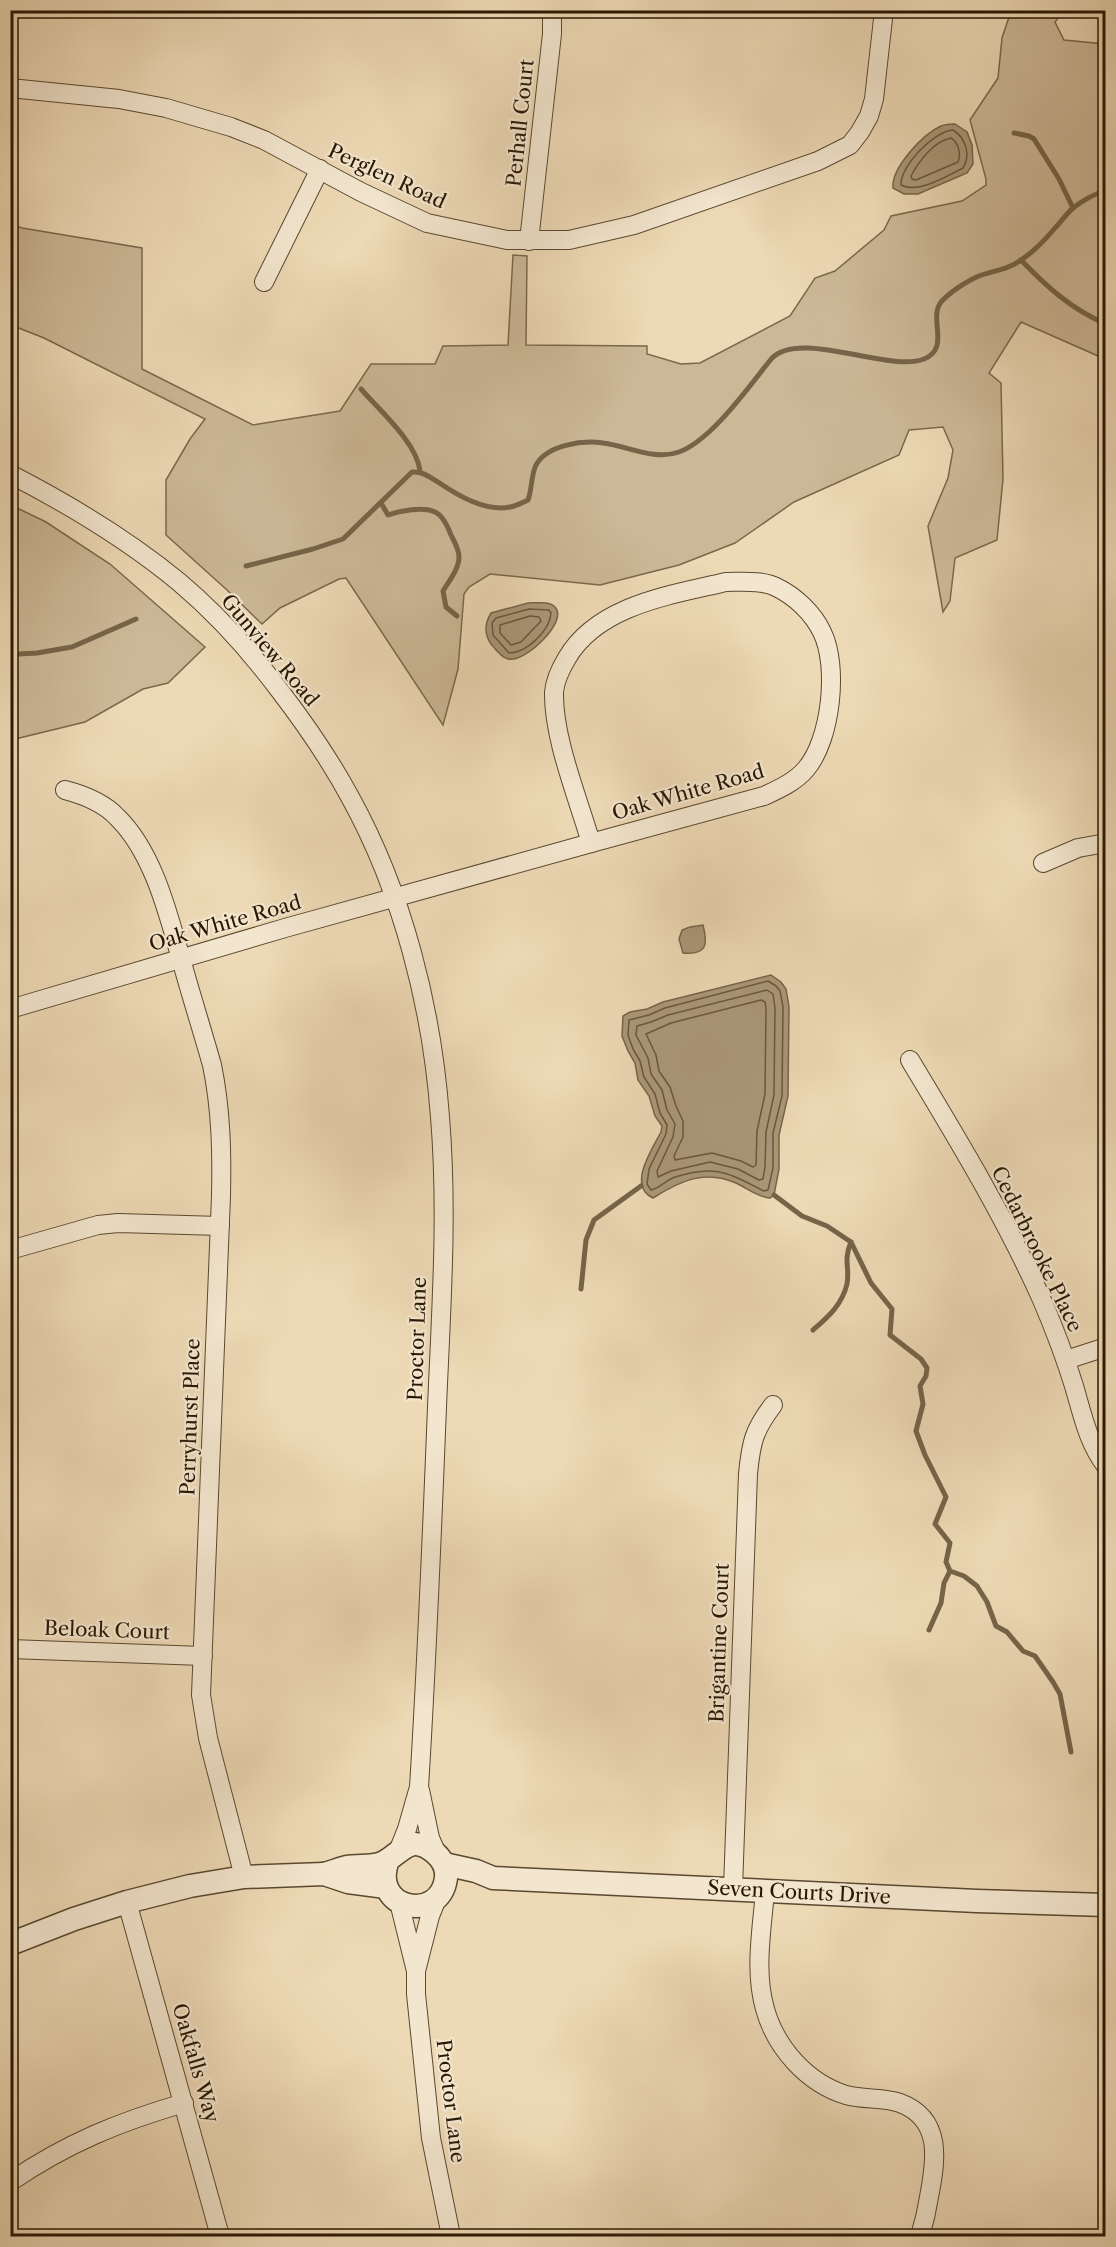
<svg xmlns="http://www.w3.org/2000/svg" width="1116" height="2247" font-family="'Libre Caslon Text',serif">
	<rect width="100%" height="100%" fill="#edd9b5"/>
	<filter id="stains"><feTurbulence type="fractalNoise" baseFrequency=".00333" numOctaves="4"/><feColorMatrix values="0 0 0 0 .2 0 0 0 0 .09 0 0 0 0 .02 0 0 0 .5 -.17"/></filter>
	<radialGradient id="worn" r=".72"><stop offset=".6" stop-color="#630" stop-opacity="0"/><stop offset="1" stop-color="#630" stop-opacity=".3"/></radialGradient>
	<!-- green -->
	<g fill="#ccb897" stroke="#7a684c" stroke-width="1.5">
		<path d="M1011 11H1064L1055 22 1064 40 1105 44V359L1021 322 989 373 1001 383 1003 479 997 540 955 558 950 601 943 612 928 526 948 478 953 450 943 427 909 430 899 455 794 502 735 543 679 565 600 585 490 574 469 587 464 594 458 669 443 725 346 578 339 579 280 608 262 624 227 590 166 535V480L190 439 205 419 44 338 11 325V224L22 228 142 248V369L253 425 340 411 371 364H435L443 346 508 345 513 255 527 256 526 345 647 346V354L681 364 700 363 790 316 815 278 835 271 884 230 891 216 962 201 986 185V179L970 120 998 78 1002 38Z"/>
		<path d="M11 505 46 522 110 564 205 647 168 683 143 689 85 722 11 740Z"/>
	</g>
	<!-- water -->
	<g fill="#aa9778" stroke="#766449" stroke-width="1.5">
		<path d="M955 124 967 132 972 145 973 164 967 173 918 194H904L893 188C891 168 923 134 941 126 946 124 950 124 955 124Z"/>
		<path d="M528 603C536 603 550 601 555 607 569 621 525 663 508 659 502 658 495 649 491 644 484 634 485 623 491 613Z"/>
		<path d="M703 925C708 945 707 955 683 953L679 939 682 930 690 927Z"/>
		<path d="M771 975 781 982 786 989 789 1007 788 1096 779 1135V1169L774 1195 770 1198C757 1197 747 1188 736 1183 705 1169 680 1181 653 1198 627 1186 652 1149 661 1132L662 1126 655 1116 649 1096 638 1080 635 1063 628 1051 622 1036 623 1016 630 1012 647 1009 663 1002Z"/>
	</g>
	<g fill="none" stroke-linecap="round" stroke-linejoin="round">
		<!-- shore -->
		<g stroke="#6a573d" stroke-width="1.5">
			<path d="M953 130C966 138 971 155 963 168 947 176 918 194 901 185 900 166 934 131 953 130Z"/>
			<path d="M951 138C959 143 961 154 958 162L916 180 912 179 911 176C919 161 934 141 951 138Z"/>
			<path d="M529 609 549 610 551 613C550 630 527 653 509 653L493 635 492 623 496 618Z"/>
			<path d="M530 616 539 617 541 621 521 642 511 645 500 633V625Z"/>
			<path d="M768 981 776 986 780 991 783 1007 782 1096 773 1133V1168L768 1190 764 1191C728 1173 716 1164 675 1177 666 1180 660 1188 651 1190L647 1184 649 1169 666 1134 667 1125 660 1113 655 1094 644 1077 640 1061 633 1049 628 1035 629 1020 649 1015 665 1008Z"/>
			<path d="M767 990 773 994 775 1008 774 1095 766 1132 765 1167 763 1179 759 1180 738 1169 710 1162 671 1171 658 1177 657 1171 673 1137 675 1124 667 1110 662 1090 651 1074 648 1058 636 1035 637 1026 651 1022 668 1015Z"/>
			<path d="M761 1000 765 1002 766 1008 765 1094 757 1131 756 1165 753 1167 741 1161 712 1153 675 1160 674 1156 683 1137V1121L676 1106 670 1087 659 1071 656 1055 646 1034 671 1023Z"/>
		</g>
		<!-- stream -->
		<g stroke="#766449" stroke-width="5">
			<path d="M1014 133 1029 136 1034 139 1059 179 1073 208"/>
			<path d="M1021 260C1047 287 1071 309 1106 324"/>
			<path d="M361 389C380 411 417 443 420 471"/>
			<path d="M381 503 388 515C399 511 424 506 435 512 442 515 448 527 451 535 454 541 459 549 459 557 459 569 449 581 443 591L446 607 457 616"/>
			<path d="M246 566 313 549 343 539 412 472C422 471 429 477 438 482 457 495 485 512 510 507 516 506 522 503 528 500 532 490 531 475 536 465 547 445 582 440 603 443 628 446 654 461 679 452 712 440 750 385 772 358 801 329 889 373 924 359 951 348 928 319 941 302 950 292 967 281 979 276 992 271 1006 270 1018 262 1031 254 1045 240 1055 228 1061 222 1067 213 1073 208 1082 201 1095 194 1106 190"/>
			<path d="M10 657 18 654 37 653 72 647 136 619"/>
			<path d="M774 1195 802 1216 827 1226 851 1242 871 1283 892 1309 890 1335 921 1359 927 1368 926 1376 920 1386 923 1404 916 1431 925 1455 946 1497 935 1524 950 1543 946 1562 950 1571 964 1576 977 1586 987 1602 996 1626 1007 1632 1023 1651 1035 1656 1053 1682 1060 1694 1071 1752"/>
			<path d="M581 1289 586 1240 594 1220 641 1186"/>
			<path d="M813 1330C828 1317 842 1305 847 1284 850 1267 843 1261 851 1242"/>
			<path d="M929 1630 941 1603 944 1583 950 1571"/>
		</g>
		<defs>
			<g id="minor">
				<path d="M10 88 119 99 166 108 231 127 264 140 361 192 427 223 507 240H569L634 225 818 161 850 145 860 132 869 116 874 99 884 10"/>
				<path d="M529 241 552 34V10"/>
				<path d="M264 282 320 169"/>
				<path d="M10 474C70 505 127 539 179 582 217 614 251 652 280 691 306 725 330 760 350 797 403 893 432 1008 440 1117 448 1213 441 1311 437 1407 432 1534 427 1660 419 1787L407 1829 399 1849"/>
				<path d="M726 582C742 582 762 580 776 587 795 596 813 613 822 632 839 666 831 740 806 769 795 782 779 789 764 796L591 843C578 798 553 738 554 692 555 680 561 668 567 658 598 605 671 595 726 582Z"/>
				<path d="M65 790C84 795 103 802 117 817 153 852 168 913 181 959 191 995 202 1030 212 1065 221 1109 222 1151 221 1196L201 1695 208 1738 244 1877"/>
				<path d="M1043 863 1078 848 1106 843"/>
				<path d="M10 1009 285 928 591 843"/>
				<path d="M910 1060C957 1138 1005 1217 1042 1300 1054 1328 1065 1357 1074 1386 1082 1413 1088 1443 1106 1466"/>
				<path d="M10 1250 98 1225 118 1223 220 1226"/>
				<path d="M1066 1360 1106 1347"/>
				<path d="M10 1649 203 1656"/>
				<path d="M420 1790 430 1838 437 1854"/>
				<path d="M733 1888 748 1474C751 1442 754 1430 773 1405"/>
				<path d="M765 1891C762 1929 754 1971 765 2009 776 2048 807 2083 846 2095 864 2100 883 2097 900 2103 943 2119 936 2161 929 2197 927 2210 924 2223 920 2236"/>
				<path d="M127 1902 220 2236"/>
				<path d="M399 1902 416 1971V1994L431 2138 451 2236"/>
				<path d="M416 1971 430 1916 438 1896"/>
				<path d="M10 2182C67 2143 119 2122 184 2103"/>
			</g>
			<g id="tertiary">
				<path d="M444 1864 476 1871 493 1878 977 1901 1106 1905"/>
				<path d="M324 1874C332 1872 339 1869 347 1867 357 1865 368 1867 379 1864 400 1858 407 1830 435 1853 442 1859 447 1868 446 1878 440 1924 369 1910 388 1860"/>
				<path d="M10 1944 74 1919 127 1902 190 1886 244 1877 324 1874 348 1882 386 1887"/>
			</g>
		</defs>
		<!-- minor casing -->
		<use href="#minor" stroke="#5a482f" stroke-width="20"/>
		<!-- tertiary casing -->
		<use href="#tertiary" stroke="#5a482f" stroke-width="25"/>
		<!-- minor -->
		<use href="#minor" stroke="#f3e6cf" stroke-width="18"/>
		<!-- tertiary -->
		<use href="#tertiary" stroke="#f3e6cf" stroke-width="22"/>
	</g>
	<g text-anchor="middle" stroke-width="4.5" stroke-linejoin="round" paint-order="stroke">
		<!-- street labels -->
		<g font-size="20" fill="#291702" stroke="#f3e6cf">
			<text transform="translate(520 123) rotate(-84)" y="7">Perhall Court</text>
			<text transform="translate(387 176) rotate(25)" y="7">Perglen Road</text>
			<text transform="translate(270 650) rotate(50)" y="7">Gunview Road</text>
			<text transform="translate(688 792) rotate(-16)" y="7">Oak White Road</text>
			<text transform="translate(225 923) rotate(-16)" y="7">Oak White Road</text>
			<text transform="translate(1037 1249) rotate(64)" y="7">Cedarbrooke Place</text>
			<text transform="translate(417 1339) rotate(-88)" y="7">Proctor Lane</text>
			<text transform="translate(190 1417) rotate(-88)" y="7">Perryhurst Place</text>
			<text transform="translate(107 1630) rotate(2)" y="7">Beloak Court</text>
			<text transform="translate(719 1643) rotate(-88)" y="7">Brigantine Court</text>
			<text transform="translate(799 1892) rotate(3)" y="7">Seven Courts Drive</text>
			<text transform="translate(196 2063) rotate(74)" y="7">Oakfalls Way</text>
			<text transform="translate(451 2101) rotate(83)" y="7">Proctor Lane</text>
		</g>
	</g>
	<!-- margin -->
	<rect width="1116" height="2247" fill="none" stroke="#edd9b5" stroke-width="36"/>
	<rect x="12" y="12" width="1092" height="2223" fill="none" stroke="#291702" stroke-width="3"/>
	<rect x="18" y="18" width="1080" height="2211" fill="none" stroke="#291702" stroke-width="1.5"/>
	<rect width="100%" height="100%" filter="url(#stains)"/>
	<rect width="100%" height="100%" fill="url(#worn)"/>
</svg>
